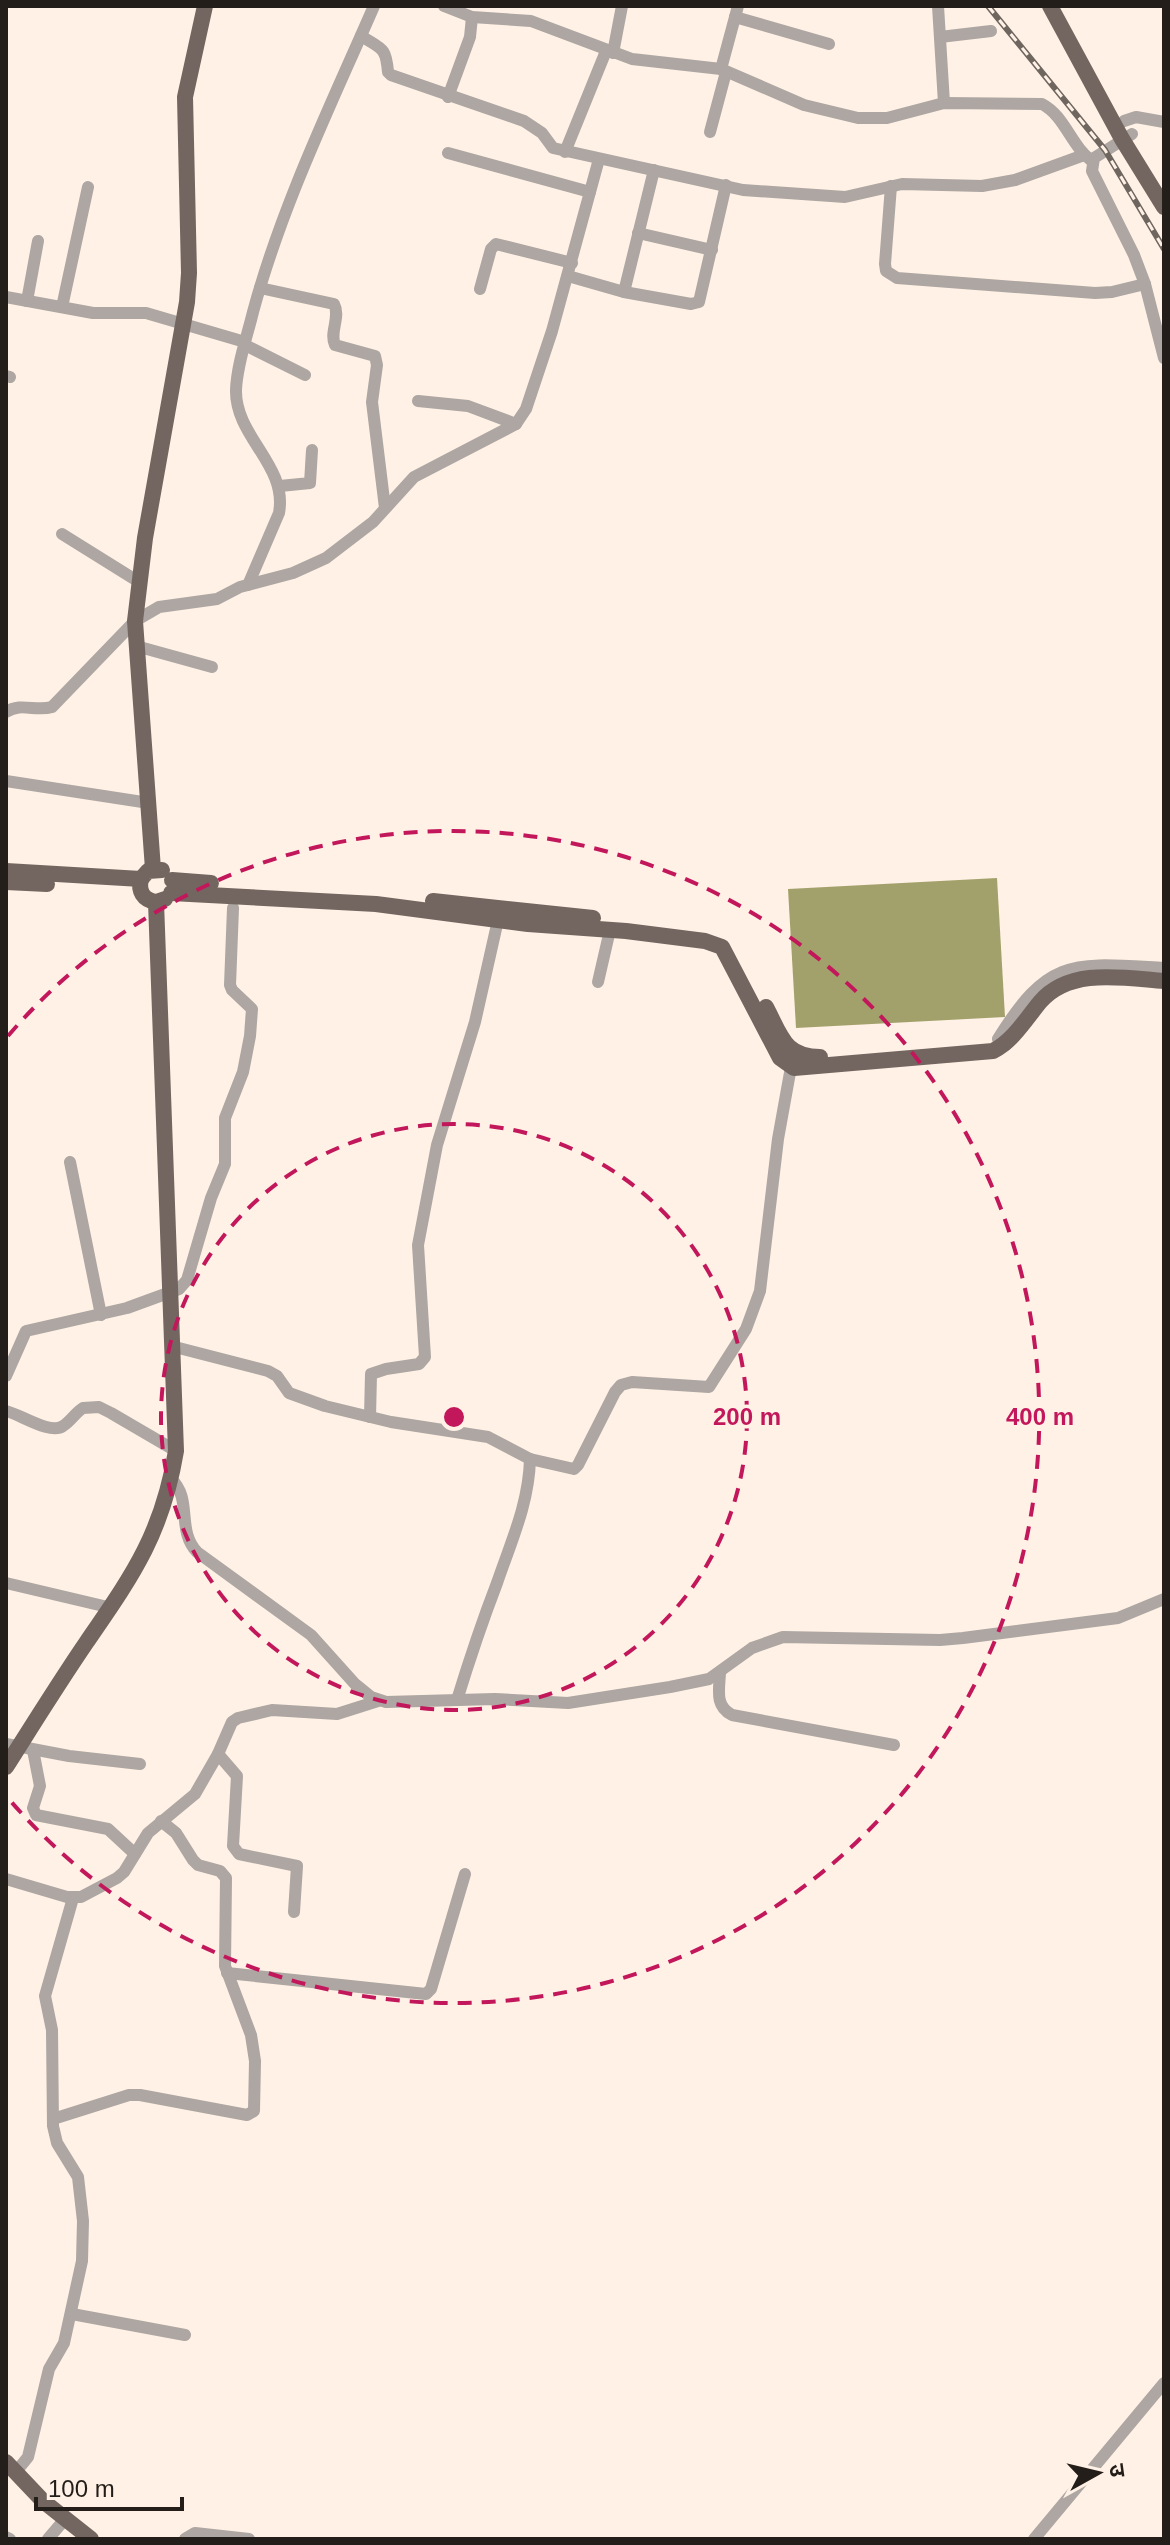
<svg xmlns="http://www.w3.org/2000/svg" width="1170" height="2545" font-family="Helvetica,'Noto Sans Devanagari',sans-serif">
	<rect width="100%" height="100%" fill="#fff1e5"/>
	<!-- water -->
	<path fill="#a3a16b" d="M997 878 1005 1017 796 1028 788 889Z"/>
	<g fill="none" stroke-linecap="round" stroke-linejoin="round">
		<!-- minor -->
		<g stroke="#ada6a2" stroke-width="12">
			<path d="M444 6 472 17 531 21 632 59 721 69 804 105 858 118H887L944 103 1042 104C1065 116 1071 146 1092 161"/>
			<path d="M938 6 944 103"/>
			<path d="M735 17 829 44"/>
			<path d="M361 36C382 49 386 47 388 72L391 75 524 121 542 133 553 148 743 190 845 197 902 184 982 186 1015 180 1084 155"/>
			<path d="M940 37 991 31"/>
			<path d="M613 53 622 6"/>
			<path d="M721 69 738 6"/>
			<path d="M448 97 470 37 472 17"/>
			<path d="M1124 121 1136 117 1164 122"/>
			<path d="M710 132 726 72"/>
			<path d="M1132 134 1094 158 1092 171 1134 255 1145 284 1164 358"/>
			<path d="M565 152 606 51"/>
			<path d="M448 153 590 192"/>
			<path d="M891 186 885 264 886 271 897 278 1095 293 1112 292 1145 284"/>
			<path d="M638 233 712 250"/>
			<path d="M568 276 624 292 691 304 699 302 726 185"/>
			<path d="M260 288 334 304C341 317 329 332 335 345L375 356 377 365 372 402 385 508"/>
			<path d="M480 289 491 249 496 244 572 263"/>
			<path d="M624 292 654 170"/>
			<path d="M6 297 93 313H146L245 342"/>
			<path d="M27 301 38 241"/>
			<path d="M62 307 88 187"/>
			<path d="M245 345 305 375"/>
			<path d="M6 376 10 377"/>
			<path d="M418 401 468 406 516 424"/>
			<path d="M280 486 310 483 312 450"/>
			<path d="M62 534 139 582"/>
			<path d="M248 585 279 513C288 465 235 437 236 390 237 364 247 337 253 312 282 205 330 107 374 6"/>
			<path d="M136 646 212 667"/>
			<path d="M6 712C21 702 36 712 52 707L135 621 159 607 217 599 240 587 293 573 326 558 373 522 414 477 516 424 526 409 552 331 599 159"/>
			<path d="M6 781 149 803"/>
			<path d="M598 982 610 930"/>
			<path d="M1006 1045 1003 1046 998 1039C1049 956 1074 963 1164 968"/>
			<path d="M70 1162 101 1315"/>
			<path d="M171 1346 268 1371 277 1376 289 1393 325 1406 391 1422 488 1437 530 1459 574 1469 578 1465 615 1392 621 1385 632 1382 709 1387 746 1329 760 1291 778 1139 791 1067"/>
			<path d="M6 1376 26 1331 127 1308 179 1289 187 1280 211 1198 225 1164V1118L243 1072 250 1036 252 1009 232 990 230 985 233 908"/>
			<path d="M6 1411C20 1414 50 1435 63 1426 71 1421 75 1413 83 1408L99 1407 111 1413 176 1451"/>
			<path d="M370 1417 371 1374 386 1369 419 1364 425 1357 418 1245 437 1145 475 1022 498 920"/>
			<path d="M171 1479C193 1499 176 1530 197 1552L311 1635 355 1684 371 1697 386 1702 495 1699 568 1703 670 1687 709 1679 752 1648 783 1637 940 1640 963 1638 1118 1618 1164 1599"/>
			<path d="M6 1583 112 1608"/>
			<path d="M720 1673C719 1691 715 1706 732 1715L894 1745"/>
			<path d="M457 1700C469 1661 482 1622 497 1583 511 1542 529 1503 530 1459"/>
			<path d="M6 1744 69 1756 140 1764"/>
			<path d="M33 1750 40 1786 33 1808 36 1815 108 1829 135 1854"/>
			<path d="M218 1754 237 1776 233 1846 239 1854 297 1866 294 1912"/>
			<path d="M6 1879 67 1897H81L117 1878 124 1872 148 1833 195 1794 218 1754 232 1722 238 1718 272 1710 337 1714 378 1701"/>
			<path d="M227 1973 426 1994 431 1989 465 1874"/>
			<path d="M53 2119 129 2095H140L247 2115 254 2111 255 2061 251 2035 225 1966 226 1878 220 1871 198 1865 193 1860 176 1833 161 1821"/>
			<path d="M72 2314 185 2335"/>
			<path d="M15 2473 28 2457 49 2369 64 2343 82 2261 83 2221 78 2177 57 2143 53 2126 52 2030 45 1996 73 1898"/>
			<path d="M6 2537 10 2539"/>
			<path d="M48 2539 65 2519"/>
			<path d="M185 2539 195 2533 249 2539"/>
			<path d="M1034 2539 1164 2383"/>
		</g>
		<!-- major -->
		<g stroke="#736660" stroke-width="16">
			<path d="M1050 6 1122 139 1164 207"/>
			<path d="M153 869 135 621 145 538 187 302 189 273 185 97 205 6"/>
			<path d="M6 871 141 879 148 871 162 870"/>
			<path d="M141 879C138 891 143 900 156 902L165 899"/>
			<path d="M172 880 211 883"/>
			<path d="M6 882 47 884"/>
			<path d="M171 893 376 904 528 924 626 931 705 941 722 947 780 1058 794 1068 993 1051C1013 1041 1026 1019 1040 1002 1070 967 1124 978 1164 981"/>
			<path d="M433 901 593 918"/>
			<path d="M766 1007C781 1035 784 1057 820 1057"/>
			<path d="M6 1767C32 1726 58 1684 86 1643 132 1576 162 1535 176 1451L156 902"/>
			<path d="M6 2462 43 2501 91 2539"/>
		</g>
		<defs>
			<path id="rail" d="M988 6 1105 150 1164 249"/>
		</defs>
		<!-- rail casing -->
		<use href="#rail" stroke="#6e665f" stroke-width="6"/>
		<!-- rail -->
		<use href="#rail" stroke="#fff1e5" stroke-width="3" stroke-dasharray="9" stroke-linecap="butt"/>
	</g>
	<!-- distance rings -->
	<g fill="none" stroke="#c2185b" stroke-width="4" stroke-dasharray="14 10">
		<circle cx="454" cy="1417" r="293"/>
		<path d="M8 1036A586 586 0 1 1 8 1798"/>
	</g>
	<circle cx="454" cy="1417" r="12" fill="#c2185b" stroke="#fff1e5" stroke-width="4"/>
	<g font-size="24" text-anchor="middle" font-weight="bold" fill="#c2185b" stroke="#fff1e5" stroke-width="7" stroke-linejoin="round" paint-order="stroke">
		<text x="747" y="1425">200 m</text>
		<text x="1040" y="1425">400 m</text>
	</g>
	<!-- border -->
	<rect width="1170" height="2545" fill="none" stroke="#231e19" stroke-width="16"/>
	<!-- north arrow -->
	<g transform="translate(1098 2473) rotate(82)" stroke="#fff1e5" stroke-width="6" paint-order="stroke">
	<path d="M0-6L14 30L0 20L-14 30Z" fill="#231e19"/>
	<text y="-12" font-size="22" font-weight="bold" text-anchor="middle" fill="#231e19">उ</text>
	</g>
	<!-- scale -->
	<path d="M36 2497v12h146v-12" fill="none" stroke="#231e19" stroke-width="4"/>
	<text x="48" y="2497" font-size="24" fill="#231e19" stroke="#fff1e5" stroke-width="6" paint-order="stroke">100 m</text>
</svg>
